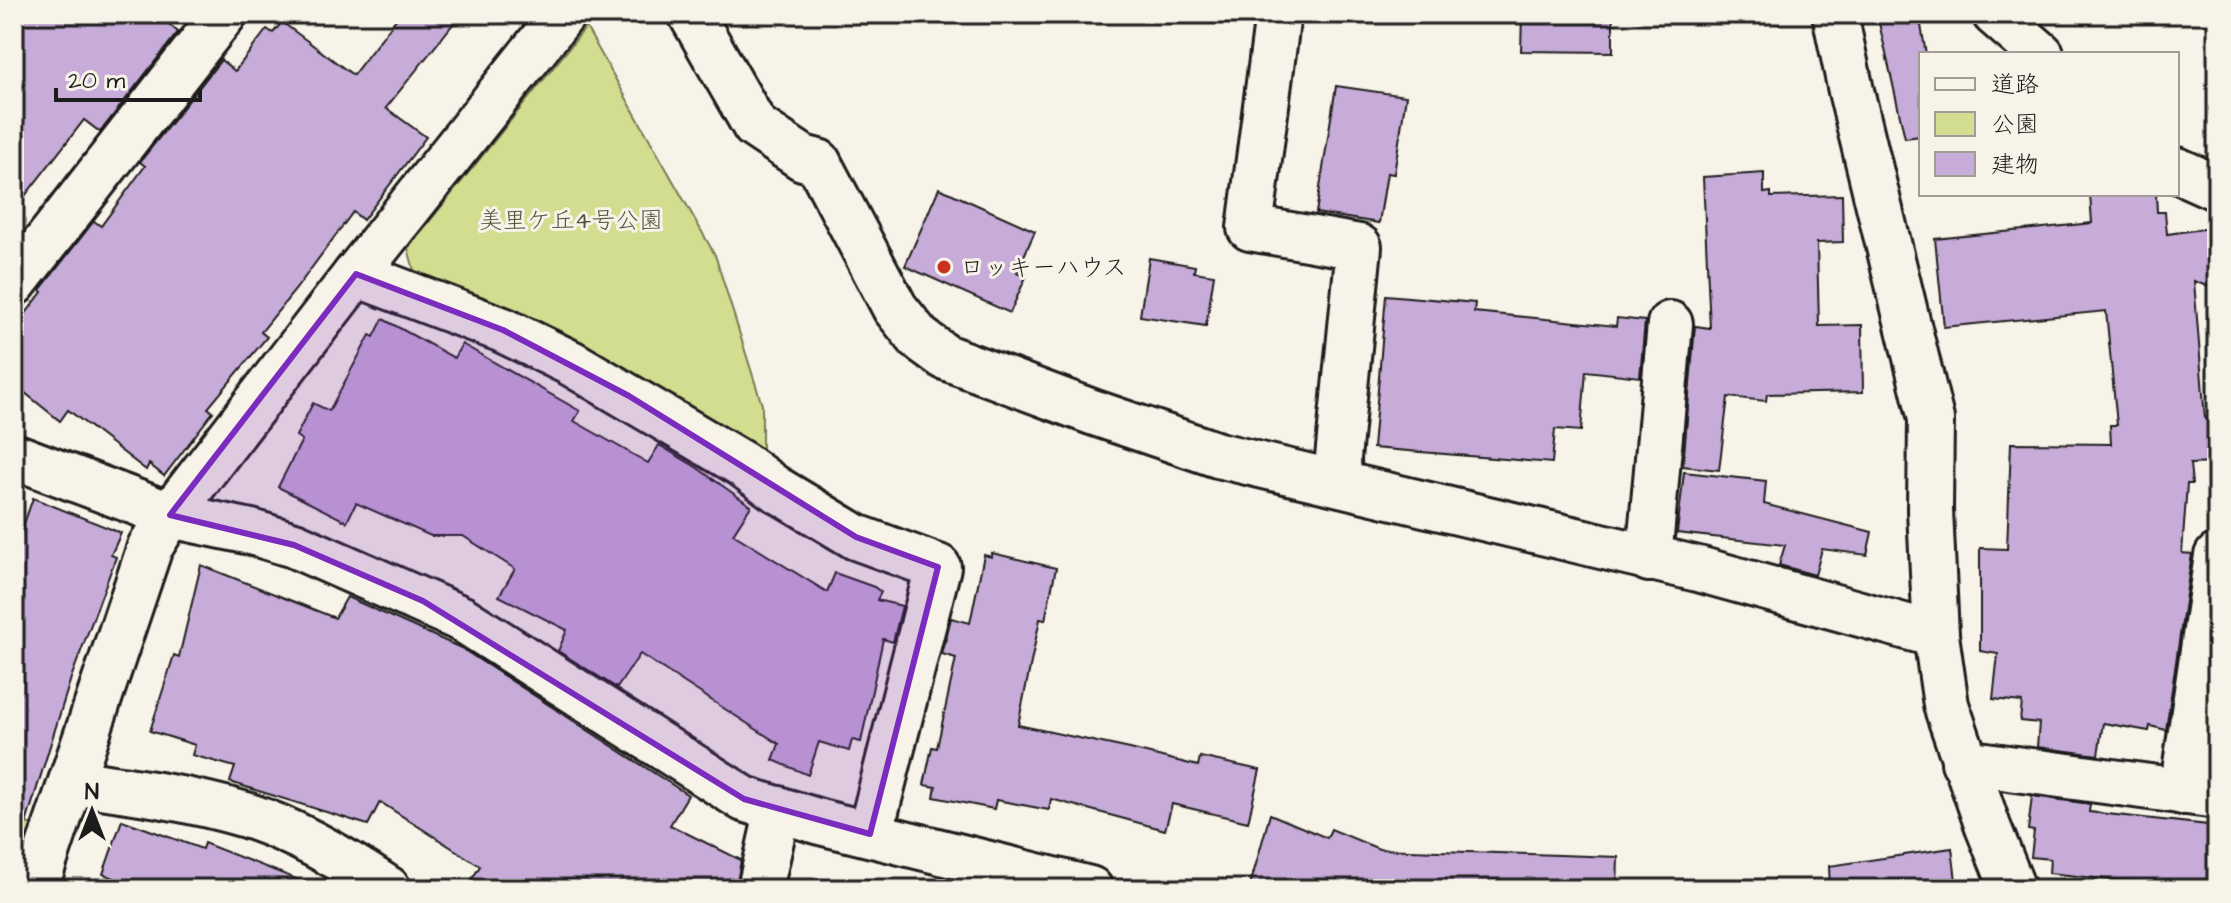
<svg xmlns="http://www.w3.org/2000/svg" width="2231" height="903" font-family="'Architects Daughter','Klee One',sans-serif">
	<rect width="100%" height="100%" fill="#f7f3e8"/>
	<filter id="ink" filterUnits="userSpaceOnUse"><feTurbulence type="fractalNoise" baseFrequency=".0125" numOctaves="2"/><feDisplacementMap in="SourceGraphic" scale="16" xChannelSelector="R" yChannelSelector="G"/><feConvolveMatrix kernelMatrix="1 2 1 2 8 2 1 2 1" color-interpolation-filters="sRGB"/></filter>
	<g filter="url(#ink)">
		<!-- green -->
		<g fill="#d2dd90" stroke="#777c56" stroke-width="2">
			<path d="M586 27 715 255 762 405V450L586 347 415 274 408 248Z"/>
			<path d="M14 819 33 825 14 884Z"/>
		</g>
		<!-- building -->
		<g fill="#c7abd9" stroke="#1c1c1c" stroke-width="2">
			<path d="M14 14H157L178 32 100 132 84 120 14 210Z"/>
			<path d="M400 14H461L386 108 426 137 363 220 353 212 296 289 261 332 267 337 208 408 213 412 164 476 149 464 146 470 68 410 60 421 14 384V329L42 292 40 290 94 221 101 226 145 166 140 162 221 60 235 71 267 29 273 33 282 22 353 75Z"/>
			<path d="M1522 14H1613V52L1521 51Z"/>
			<path d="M1877 14H1919L1926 54H1921V136L1905 138Z"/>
			<path d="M1336 86 1406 96 1394 174 1387 173 1379 223 1316 213Z"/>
			<path d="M1764 173V193L1771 192V197L1842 195 1843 242 1817 243 1819 326 1862 325 1863 392 1767 394 1766 401 1728 397 1719 470 1683 466 1695 326 1710 328 1703 177Z"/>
			<path d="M939 188 1035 231 1017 272 1026 277 1010 313 905 266Z"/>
			<path d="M2090 194H2156L2157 212H2165L2167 234 2217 227V290L2194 281 2205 419 2217 418V463L2190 464 2192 484H2187L2182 553 2192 554 2166 730 2150 726 2149 731 2103 723 2098 755 2037 747 2039 723 2020 721 2022 702 1993 699 1998 654 1980 651V548L2007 549 2011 443 2111 444 2110 425H2117L2106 311 1944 327 1935 239 2092 223Z"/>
			<path d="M1149 258 1195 266 1194 272 1214 275 1206 326 1140 316Z"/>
			<path d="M1386 295 1475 303 1474 312 1616 326 1617 318 1645 321 1640 377 1586 371 1581 431 1555 429 1552 463 1373 448Z"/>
			<path d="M383 319 454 358 462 344 580 411 574 421 648 463 659 445 696 467 751 506 733 534 827 592 835 573 874 587 881 592 877 600 902 606 893 642 883 639 861 742 852 740 849 751 819 742 808 775 773 760 779 744 640 654 617 688 558 651 567 630 499 596 515 569 463 536H431L356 503 347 522 278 487 302 440 296 436 313 403 329 411 370 335 374 337Z"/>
			<path d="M1684 472 1766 481 1764 504 1872 532 1867 555 1822 549 1815 575 1779 565 1785 545 1677 533Z"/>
			<path d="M33 498 121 533 111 555 116 557 71 678 23 833 14 831V552Z"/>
			<path d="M992 553 1056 568 1045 620 1040 619 1018 725 1130 749 1198 766 1200 757 1260 770 1248 822 1172 804 1165 830 1051 799 1049 810 996 800 994 809 934 797 936 787 924 785 932 747 937 748 956 658 942 654 951 618 970 623 984 555 992 557Z"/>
			<path d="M201 565 335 618 347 597 461 648 688 795 670 825 741 860 736 889H466L480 866 380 802 368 825 230 782 235 767 192 755 195 745 150 731 174 655 179 657Z"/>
			<path d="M2032 796 2090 804 2089 812 2217 826 2213 889H2140L2141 883 2049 873 2050 859 2031 857 2034 831 2028 830Z"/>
			<path d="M1270 814 1327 838 1331 829 1379 849 1618 857 1617 889H1249Z"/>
			<path d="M122 820 202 849 204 843 314 886V889H144L103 874Z"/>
			<path d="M1952 848 1957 889H1830L1829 866Z"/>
		</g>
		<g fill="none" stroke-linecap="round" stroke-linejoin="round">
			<defs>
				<g id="minor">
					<path d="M691 14 755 126 803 158 818 162 895 308 919 338 945 357 1092 412 1218 455 1698 569 1936 635"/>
					<path d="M1278 14 1250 228 1359 247 1338 458 1339 483"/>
					<path d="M1835 14 1851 91 1931 419 1930 510 1936 635 1946 705 1988 827 2013 889"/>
					<path d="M1995 14 2041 54"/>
					<path d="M2177 170 2217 188"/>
					<path d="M356 274 503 330 571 363 742 464 773 487 856 537 938 567 870 834"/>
					<path d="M14 283 224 14"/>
					<path d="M14 456 170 515 251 532 294 545 462 619 744 799 820 822 1090 889"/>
					<path d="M1649 559 1670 324"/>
					<path d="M1964 762 2217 796"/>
					<path d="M71 782C130 790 189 798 246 815 296 831 345 860 388 889"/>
					<path d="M2182 792 2217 556"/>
					<path d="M35 889 150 547 170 515 356 274 563 14"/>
					<path d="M760 889 778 809"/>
				</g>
			</defs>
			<!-- minor casing -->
			<use href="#minor" stroke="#1c1c1c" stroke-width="50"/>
			<!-- minor -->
			<use href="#minor" stroke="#f7f3e8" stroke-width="44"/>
		</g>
	</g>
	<!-- marked area -->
	<path fill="#7b2cbf" fill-opacity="0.2" stroke="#7b2cbf" stroke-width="6" stroke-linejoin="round" d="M356 274 503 330 629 396 856 537 938 567 870 834 744 799 423 601 294 545 170 515Z"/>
	<!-- markers -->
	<circle fill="#c8321e" stroke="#f7f3e8" stroke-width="3" cx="944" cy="267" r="8"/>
	<g text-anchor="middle" stroke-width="6" stroke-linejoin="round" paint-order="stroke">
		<!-- park labels -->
		<g font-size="24" fill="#53563f" stroke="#f7f3e8">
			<text x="571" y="228">美里ケ丘4号公園</text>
		</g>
		<!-- poi labels -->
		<g font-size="24" fill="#1c1c1c" stroke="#f7f3e8" text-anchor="start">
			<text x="960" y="275">ロッキーハウス</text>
		</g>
	</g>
	<!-- margin -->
	<rect width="2231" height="903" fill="none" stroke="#f7f3e8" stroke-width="48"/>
	<rect x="24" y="24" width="2183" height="855" fill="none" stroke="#1c1c1c" stroke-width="3" filter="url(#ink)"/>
	<!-- legend -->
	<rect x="1919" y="52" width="260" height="144" fill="#f7f3e8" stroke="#9f9d96" stroke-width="2"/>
	<rect x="1935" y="78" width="40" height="12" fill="#f7f3e8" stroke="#9f9d96" stroke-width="2"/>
	<text x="1991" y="92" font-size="24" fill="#1c1c1c">道路</text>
	<rect x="1935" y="112" width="40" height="24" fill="#d2dd90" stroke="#9f9d96" stroke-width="2"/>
	<text x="1991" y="132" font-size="24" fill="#1c1c1c">公園</text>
	<rect x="1935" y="152" width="40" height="24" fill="#c7abd9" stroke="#9f9d96" stroke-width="2"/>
	<text x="1991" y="172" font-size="24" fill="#1c1c1c">建物</text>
	<!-- north arrow -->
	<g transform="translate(92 811)" stroke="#f7f3e8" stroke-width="6" paint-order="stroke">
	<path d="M0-6L14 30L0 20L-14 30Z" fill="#1c1c1c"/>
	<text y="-12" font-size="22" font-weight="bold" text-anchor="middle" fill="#1c1c1c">N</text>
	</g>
	<!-- scale -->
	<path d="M56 88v12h144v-12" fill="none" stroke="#1c1c1c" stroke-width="4"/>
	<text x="68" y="88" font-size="24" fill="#1c1c1c" stroke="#f7f3e8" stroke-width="6" paint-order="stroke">20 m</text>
</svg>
